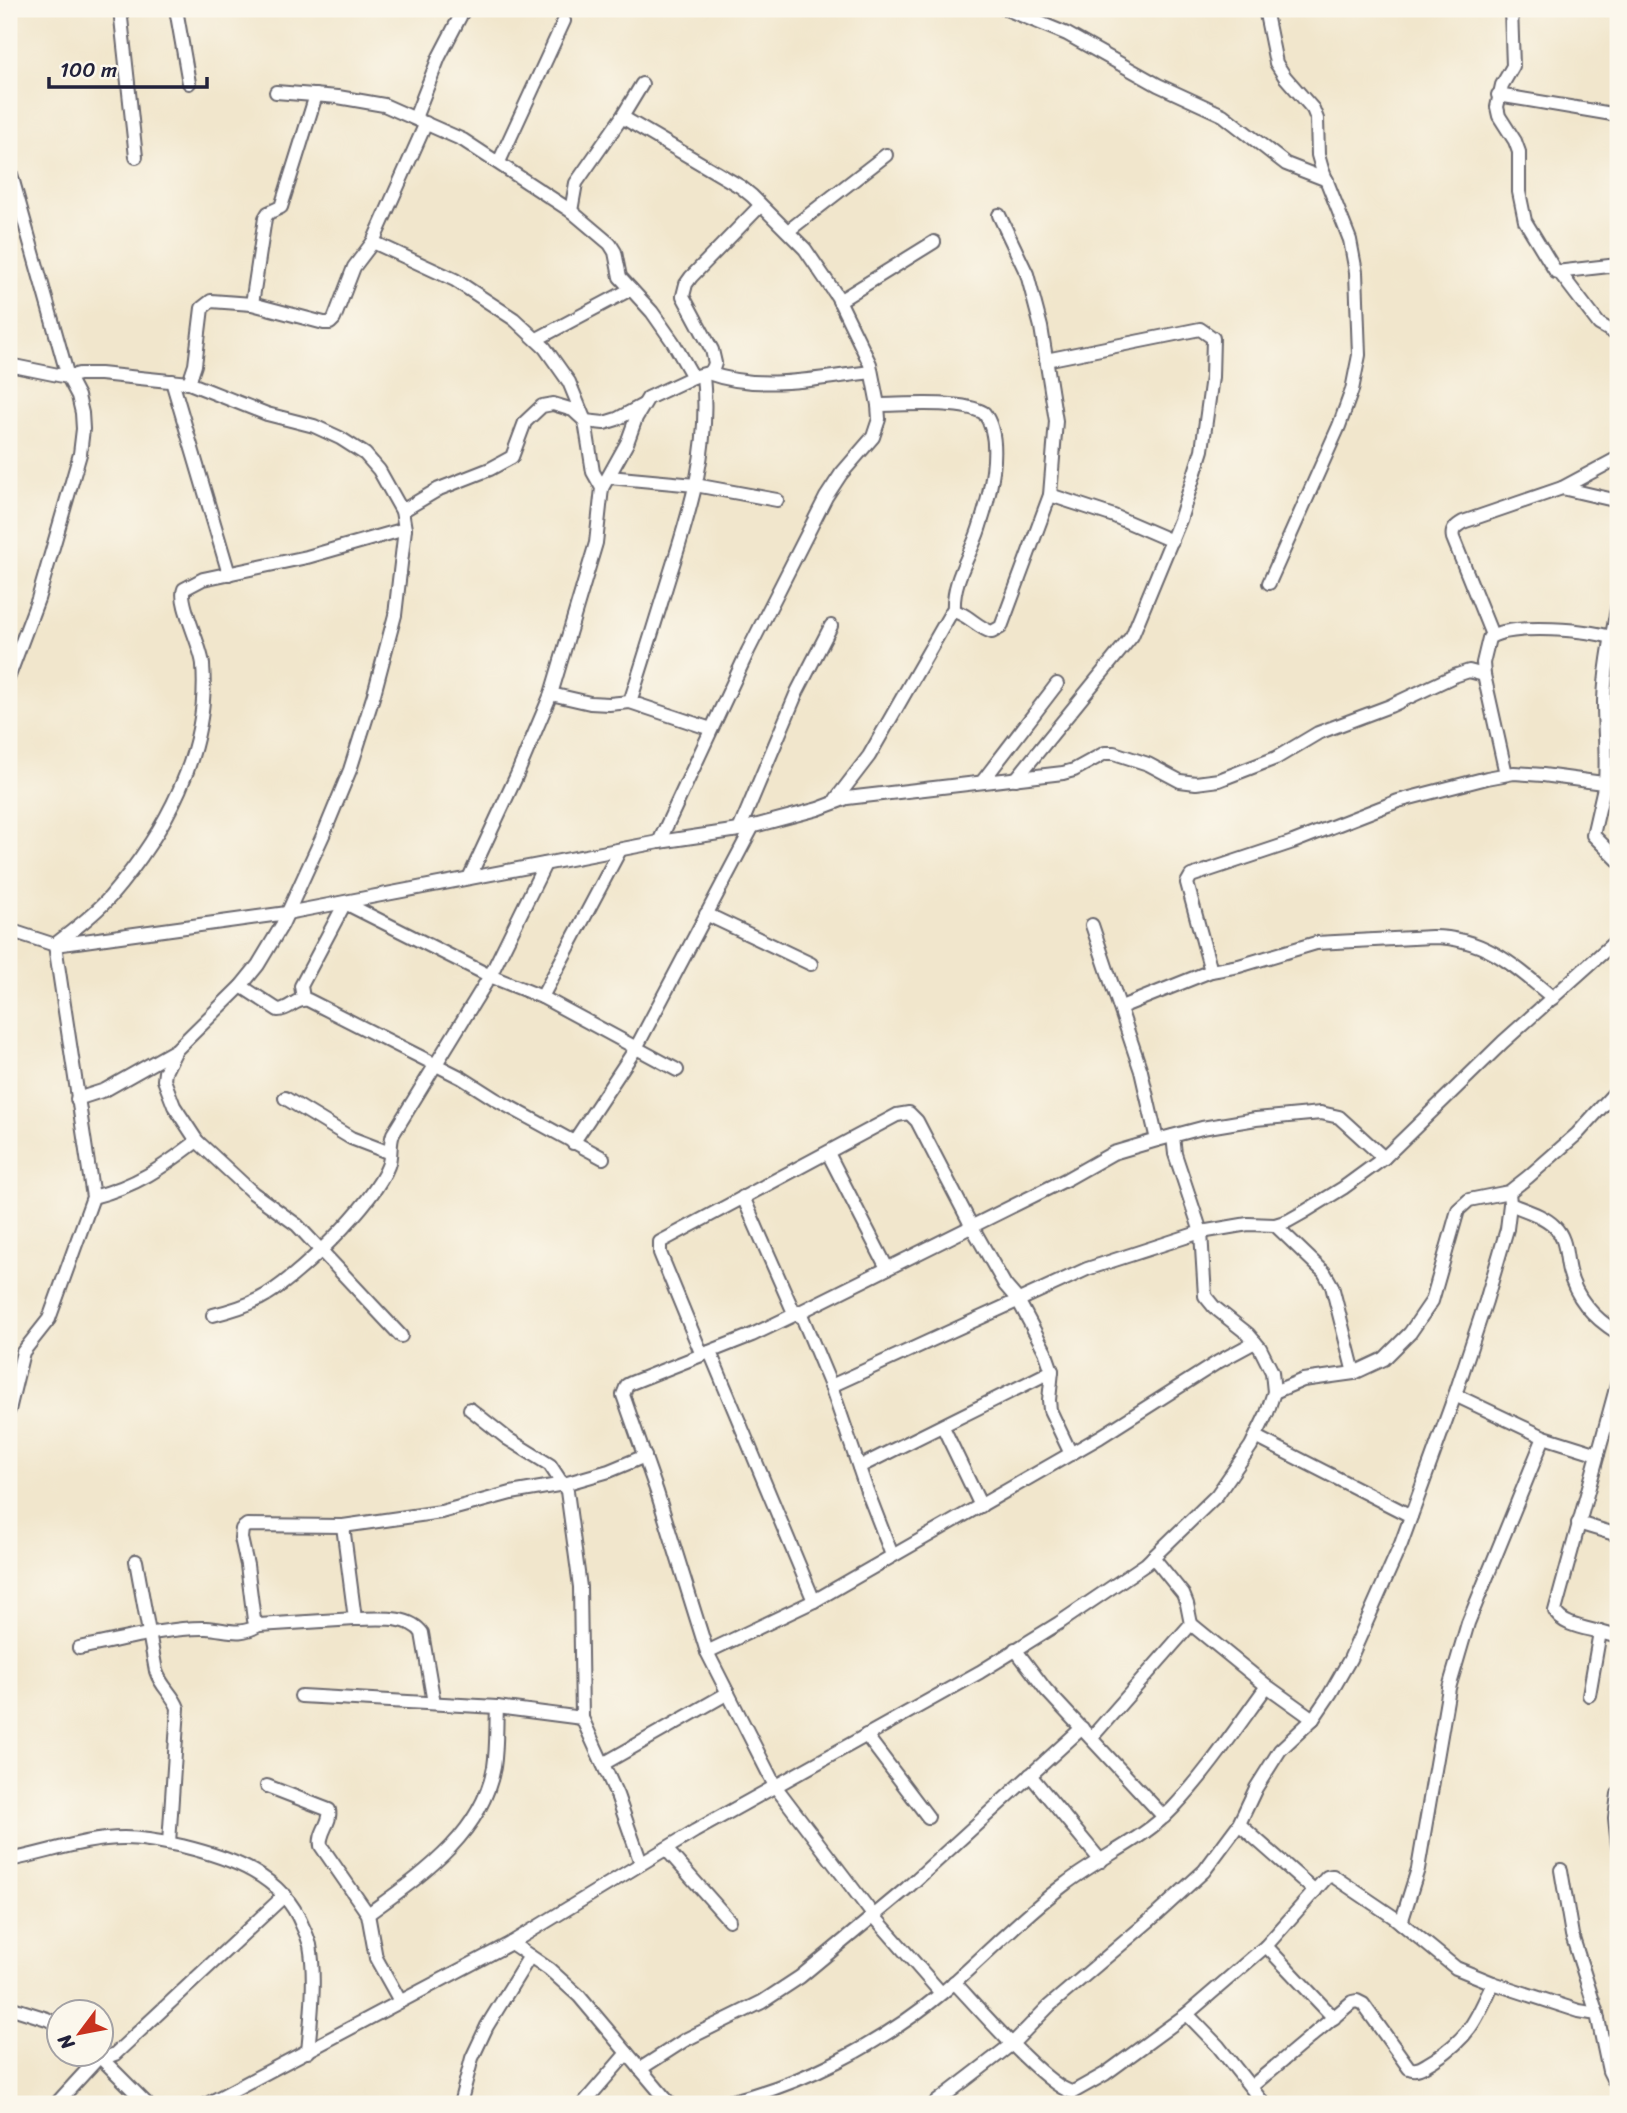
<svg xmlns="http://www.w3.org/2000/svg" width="1627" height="2113" font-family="Sriracha,sans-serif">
	<rect width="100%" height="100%" fill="#fbf7ec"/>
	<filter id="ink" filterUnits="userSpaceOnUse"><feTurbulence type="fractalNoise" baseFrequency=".0143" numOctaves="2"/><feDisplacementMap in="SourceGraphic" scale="14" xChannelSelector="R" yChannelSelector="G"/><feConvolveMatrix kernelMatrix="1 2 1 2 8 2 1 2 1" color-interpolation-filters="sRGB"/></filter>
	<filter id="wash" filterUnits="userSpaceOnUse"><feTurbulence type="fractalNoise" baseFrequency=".00686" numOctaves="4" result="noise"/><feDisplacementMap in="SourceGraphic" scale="28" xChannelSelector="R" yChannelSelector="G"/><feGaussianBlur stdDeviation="1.57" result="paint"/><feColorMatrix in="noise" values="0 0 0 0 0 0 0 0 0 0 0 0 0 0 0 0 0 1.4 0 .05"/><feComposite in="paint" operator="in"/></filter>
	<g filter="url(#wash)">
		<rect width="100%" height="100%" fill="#f1e6cc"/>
	</g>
	<g filter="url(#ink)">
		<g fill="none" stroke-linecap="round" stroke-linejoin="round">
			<defs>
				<g id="street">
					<path d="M120 9 136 157"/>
					<path d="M176 9 189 83"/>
					<path d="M1006 9 1067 34 1158 85 1223 115 1286 164 1327 180"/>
					<path d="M1265 9 1276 63 1285 77 1313 109 1317 119 1318 155 1322 169 1350 240 1356 272 1359 355 1352 390 1339 426 1269 583"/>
					<path d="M1511 9 1513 66 1502 85 1497 107 1499 116 1515 141 1519 152V192L1525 221 1556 272 1618 265"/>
					<path d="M276 92 338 97 384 105 463 140 571 211 610 244 615 252 620 277 652 312 673 342 693 377"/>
					<path d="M1498 95 1618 115"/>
					<path d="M622 117 741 187 752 196 805 249 837 296 870 364 878 405 879 419 873 437 841 474 826 497 748 651 659 842"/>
					<path d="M415 118 439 57 464 9"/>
					<path d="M499 162 564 21"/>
					<path d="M9 167 68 377 78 396 82 413 83 429 80 454 38 599 9 676"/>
					<path d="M571 211 576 183 622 117 642 84"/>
					<path d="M788 231 886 155"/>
					<path d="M373 242 455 280 514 319 545 348 569 382 585 421 593 472 602 488 596 543 551 694 516 777 469 878"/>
					<path d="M1560 273 1599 324 1618 335"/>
					<path d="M839 301 934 242"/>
					<path d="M252 304 265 218 268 213 281 207 316 95"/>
					<path d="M537 339 631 289"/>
					<path d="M9 365 68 377 79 374H100L189 383 267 414 314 426 340 438 365 454 379 470 402 511 405 529 395 615 374 694 350 770 324 833 282 925 258 965 241 986 176 1050 165 1072 164 1080 174 1106 197 1141 253 1193 297 1225 401 1336"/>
					<path d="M708 373C760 392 819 378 871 372"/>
					<path d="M172 381 229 574"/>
					<path d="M189 383 195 365 202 308 211 301 252 304 324 323H330L334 319 354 267 373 242 426 123"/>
					<path d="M878 405C906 405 961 400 984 413 1005 440 989 499 979 529 970 557 952 580 954 611"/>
					<path d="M609 477 695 485 777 500"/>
					<path d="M602 488 627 443 636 418 648 398 693 377 708 373 713 369 715 363 712 350 683 296 686 284 691 277 760 206"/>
					<path d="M1562 488 1618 458"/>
					<path d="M1050 495 1114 516 1172 541"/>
					<path d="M402 511 439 489 490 469 512 457 525 422 542 406 553 404 573 410 585 421 604 423 617 419 643 405"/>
					<path d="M1492 635 1453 538C1451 530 1456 526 1463 522L1562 488 1618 501"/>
					<path d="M551 694 590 703 609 704 630 702 711 729"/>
					<path d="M630 702C644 659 657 616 670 574 692 505 710 447 703 375"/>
					<path d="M1506 774 1484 675 1483 663 1489 638C1506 623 1598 629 1618 640"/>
					<path d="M1016 779 1132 636 1180 520 1202 450 1212 377 1213 338 1200 329 1046 360"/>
					<path d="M982 782 1057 684"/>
					<path d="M1605 783C1607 756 1604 729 1604 701 1605 668 1612 636 1618 604"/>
					<path d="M1605 783 1593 835 1618 860"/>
					<path d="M836 799 869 756 952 611C966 612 977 628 992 632L1001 627 1050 495 1056 421 1041 327 1027 274 999 215"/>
					<path d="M739 830 797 692 831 626"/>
					<path d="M706 914 811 964"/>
					<path d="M1092 925 1141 1071 1157 1140"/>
					<path d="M9 930 55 945 287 913 659 842 739 830 818 809 847 798 1063 773 1074 770 1105 753H1114L1148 764 1180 781 1196 783 1219 780 1276 758 1318 733 1390 706 1454 676 1469 671 1484 675"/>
					<path d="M58 942C76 928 95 914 110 897 164 834 210 752 203 665 202 647 178 602 184 589L203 579 307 557 405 529"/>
					<path d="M1211 971 1187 883 1191 876 1293 842 1398 801 1487 778 1514 773 1543 775 1618 785"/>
					<path d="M241 986 278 1010C290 1010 296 997 308 1000L462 1078 495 1099 603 1158"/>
					<path d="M542 997 620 850"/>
					<path d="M303 998 301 986 345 903 490 976 542 997 677 1070"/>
					<path d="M1121 1007 1211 971 1239 966 1316 943 1432 937C1484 937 1515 966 1553 998"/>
					<path d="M285 1098 351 1138 390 1153"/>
					<path d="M77 1099 105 1090 174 1051"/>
					<path d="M573 1143 636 1048 753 826"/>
					<path d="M828 1153 887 1268"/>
					<path d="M93 1197C136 1186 162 1168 197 1141"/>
					<path d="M743 1197 795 1315"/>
					<path d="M1510 1204C1524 1210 1543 1215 1554 1226 1567 1239 1565 1254 1569 1271 1576 1299 1595 1319 1618 1333"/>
					<path d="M1275 1225 1324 1272 1332 1286 1354 1373"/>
					<path d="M800 1312 831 1386 866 1488 892 1555"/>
					<path d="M213 1315C229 1311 244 1307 259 1299 295 1281 374 1203 388 1166 392 1156 389 1145 393 1134L490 976 545 864"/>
					<path d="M710 1352 814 1601"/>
					<path d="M702 1355 660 1253V1242L897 1115 909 1113 917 1121 971 1225 1005 1285 1018 1300 1045 1351 1052 1371 1049 1400 1050 1410 1071 1454"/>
					<path d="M831 1386 1087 1269 1201 1232 1248 1224 1275 1225 1288 1221 1304 1212 1343 1188 1384 1158 1503 1042 1618 939"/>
					<path d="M1274 1392 1303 1380 1354 1373 1384 1359 1410 1333 1432 1301 1458 1210 1469 1200 1509 1192 1528 1177 1577 1134 1618 1089"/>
					<path d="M1455 1395 1544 1437 1598 1454"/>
					<path d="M470 1409 508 1439 550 1465 567 1491 580 1587 582 1718 617 1795 641 1863"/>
					<path d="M9 1410 23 1352 49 1319 93 1197 55 945"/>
					<path d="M943 1427 981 1506"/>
					<path d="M1256 1437 1411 1516"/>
					<path d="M859 1467 1052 1371"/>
					<path d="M1578 1523 1618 1535"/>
					<path d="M343 1526 247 1525 242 1529 241 1538 247 1565 254 1620 259 1625 355 1619"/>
					<path d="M136 1561 156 1671C161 1687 173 1694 178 1708L169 1843"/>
					<path d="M1191 1624 1267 1686 1313 1719"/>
					<path d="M1600 1632 1618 1637"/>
					<path d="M79 1648C116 1641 169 1627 206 1628 227 1629 239 1637 259 1625"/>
					<path d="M1015 1649 1046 1690 1164 1817"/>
					<path d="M707 1652 814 1601 1100 1437 1218 1362 1255 1342"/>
					<path d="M1589 1695 1600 1632C1585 1628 1561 1625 1555 1611L1618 1381"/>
					<path d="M301 1696 497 1707 582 1718"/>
					<path d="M434 1703 422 1633C409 1614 376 1619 355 1619L343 1526 441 1512 511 1493 564 1484 609 1471 645 1456"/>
					<path d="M866 1735 928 1817"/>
					<path d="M1091 1738 1191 1624 1187 1604 1183 1594 1153 1557"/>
					<path d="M603 1764 728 1693"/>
					<path d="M1030 1775 1101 1861"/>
					<path d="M267 1786 329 1810C332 1822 318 1833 321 1846L368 1914 376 1958 400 2001"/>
					<path d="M1618 1794 1615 1818 1618 1846"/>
					<path d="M1239 1824 1315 1891"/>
					<path d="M666 1849 729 1920"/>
					<path d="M9 1860C48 1853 84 1838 124 1838 143 1838 163 1842 182 1846 231 1858 282 1875 302 1925 305 1931 308 1938 310 1945 316 1979 311 2017 308 2052"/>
					<path d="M1561 1870 1572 1935 1597 2014"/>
					<path d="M368 1914C420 1876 482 1835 494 1767 497 1747 496 1727 497 1707"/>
					<path d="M1401 1923 1418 1869 1449 1688 1468 1623 1544 1437"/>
					<path d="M511 1943 549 1969 579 1996 670 2104"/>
					<path d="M1266 1946 1334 2018"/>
					<path d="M954 1982C975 2004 1048 2089 1073 2092L1105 2074 1187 2014 1266 1946 1327 1877 1333 1876 1395 1918 1456 1968 1493 1983 1579 2011 1597 2014 1609 2071 1613 2079 1618 2083"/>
					<path d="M941 1993 873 1915 775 1786 707 1652 657 1492 623 1395 627 1385 631 1383 752 1335 800 1312 1067 1179 1113 1153 1157 1140 1202 1128 1256 1119 1321 1113 1339 1117 1384 1158"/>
					<path d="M9 2007 47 2019 60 2026"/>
					<path d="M1187 2014 1218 2046 1264 2104"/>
					<path d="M98 2055 147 2104"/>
					<path d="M640 2069 685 2040 762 2002 800 1977 907 1888 1082 1728"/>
					<path d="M1252 2086 1352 2002 1357 2001 1363 2004 1409 2068C1418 2072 1425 2065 1434 2060 1468 2039 1477 2019 1493 1983"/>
					<path d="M56 2104 100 2056 107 2057 115 2054 285 1895"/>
					<path d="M207 2104 511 1943 695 1831 980 1672 1059 1623 1146 1564 1217 1495 1251 1446 1267 1413 1274 1392 1272 1372 1260 1348 1248 1334 1214 1307 1205 1296 1201 1232 1175 1154 1173 1136"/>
					<path d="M460 2104 472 2058 487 2026 530 1956"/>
					<path d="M583 2104 627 2053"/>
					<path d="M721 2104C801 2085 878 2046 942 1993 983 1958 1021 1917 1065 1884 1100 1857 1143 1840 1173 1808 1208 1771 1237 1727 1267 1686"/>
					<path d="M934 2104 1012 2044 1049 2006 1157 1914 1204 1871 1239 1824 1256 1788 1280 1750 1313 1719 1330 1694 1350 1659 1401 1544 1455 1395 1486 1301 1507 1229 1510 1204 1509 1192"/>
				</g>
			</defs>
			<!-- street casing -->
			<use href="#street" stroke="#6a676e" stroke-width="16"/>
			<!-- street -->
			<use href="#street" stroke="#fff" stroke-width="12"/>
		</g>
	</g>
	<!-- margin -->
	<rect width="1627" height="2113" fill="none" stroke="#fbf7ec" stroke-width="35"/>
	<!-- north arrow -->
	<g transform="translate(80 2033) rotate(238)"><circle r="33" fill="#fbf7ec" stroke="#a4a2a5" stroke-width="2"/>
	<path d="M0-5L12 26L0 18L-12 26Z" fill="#c8321e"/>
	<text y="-10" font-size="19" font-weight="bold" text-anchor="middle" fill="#22223b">N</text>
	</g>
	<!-- scale -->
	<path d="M49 77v10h158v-10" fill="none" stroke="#22223b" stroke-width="3.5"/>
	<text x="60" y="77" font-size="21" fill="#22223b" stroke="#fbf7ec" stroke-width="5" paint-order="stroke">100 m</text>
</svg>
